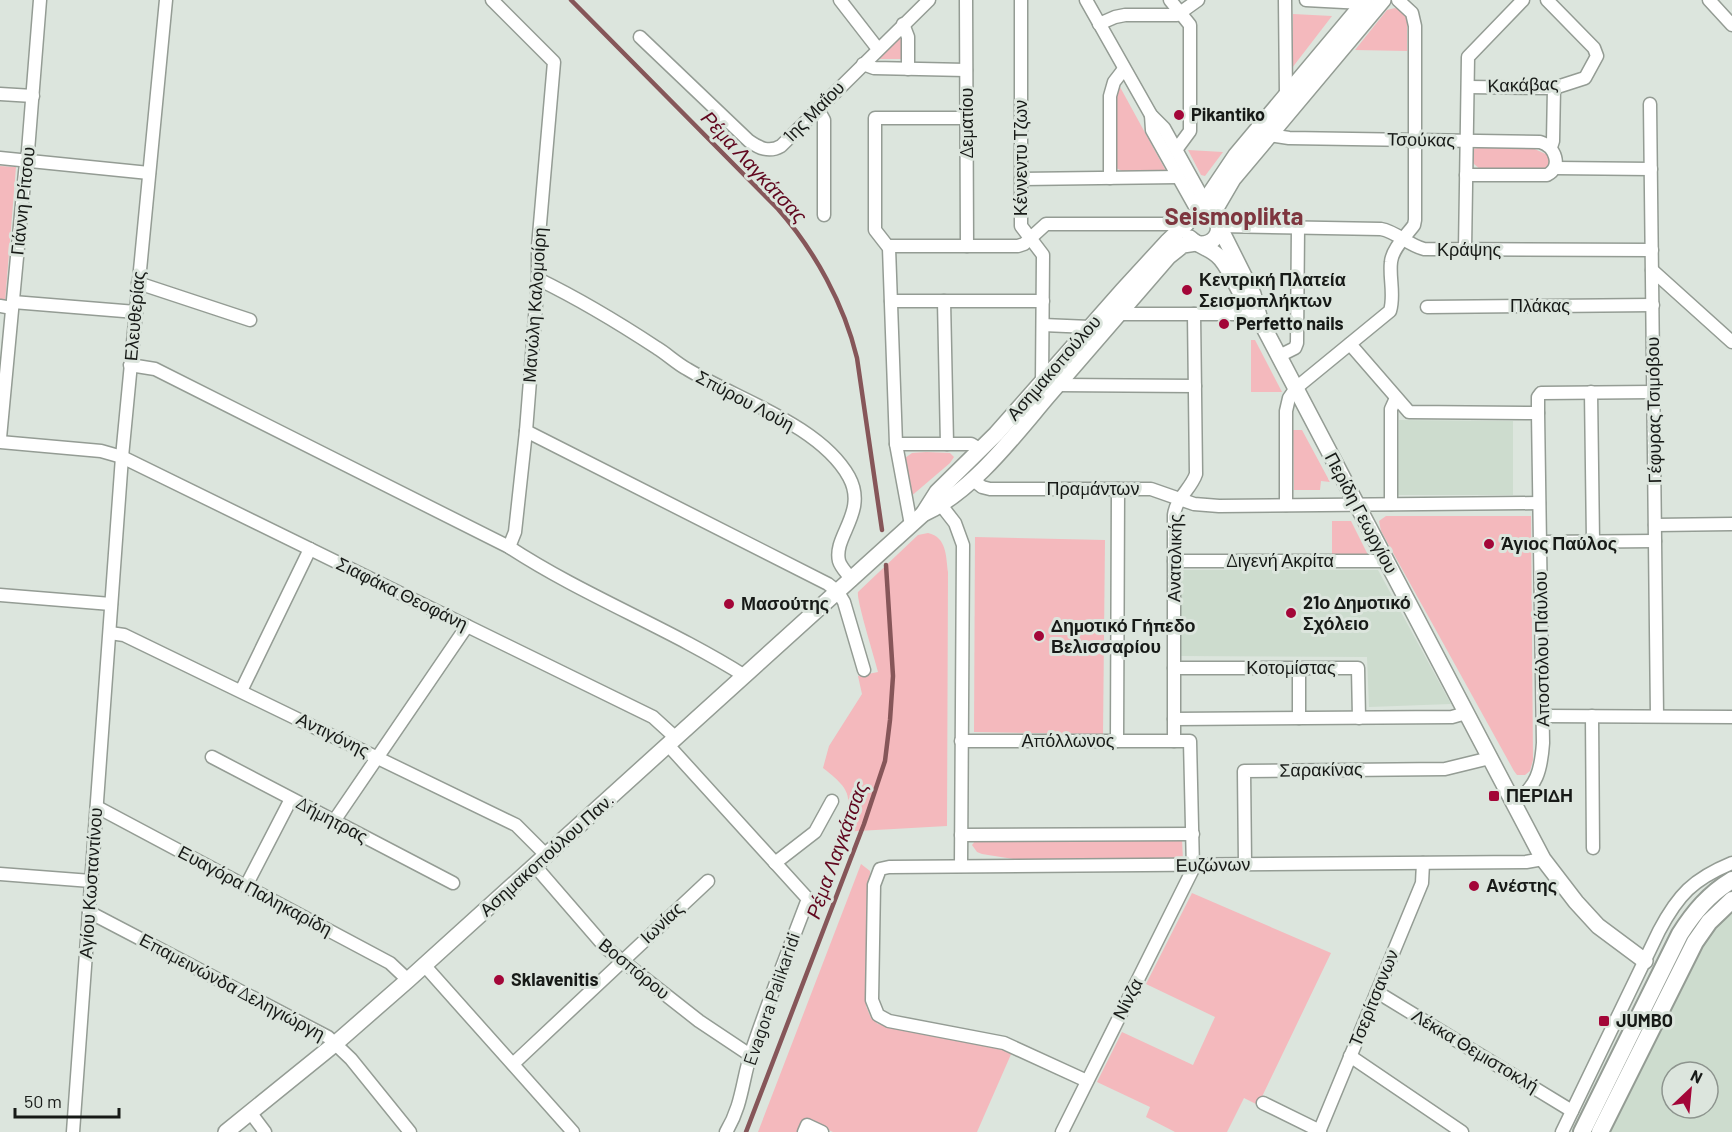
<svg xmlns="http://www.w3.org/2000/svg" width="1732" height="1132" font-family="Barlow,sans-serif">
	<rect width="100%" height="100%" fill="#dce5dd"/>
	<!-- built -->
	<g fill="#cddcce" fill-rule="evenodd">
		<path d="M1399 420 1513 421V495H1398Z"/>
		<path d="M1181 570H1378L1451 704 1369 707 1367 657 1180 656Z"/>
		<path d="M1732 914V1132H1609L1643 1059 1697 951 1723 921ZM1672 1072H1708V1108H1672Z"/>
	</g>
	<!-- green -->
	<g fill="#f4b9bd">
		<path d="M1395 8 1402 11 1407 16V51L1355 50 1387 10Z"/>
		<path d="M1293 14 1332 16 1292 68Z"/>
		<path d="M899 35 904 39 903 57 901 59H878Z"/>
		<path d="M1120 87 1166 171H1122L1114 167V94Z"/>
		<path d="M1483 147H1530L1548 155 1550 164 1548 169 1481 170 1474 164 1470 158 1473 149Z"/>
		<path d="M1188 150 1223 152 1205 176 1201 175Z"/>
		<path d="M0 166 16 167 5 302 0 301Z"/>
		<path d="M1251 340H1255L1282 392H1251Z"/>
		<path d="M1293 430H1302L1330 482 1321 481 1320 490H1294Z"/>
		<path d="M926 452 950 453 954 457 950 463 909 498 905 458 912 453Z"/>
		<path d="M1386 516H1531L1533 760 1530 771 1525 775H1517L1514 771 1381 531 1379 521Z"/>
		<path d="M1332 521H1351L1369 557H1332Z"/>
		<path d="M928 533C947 537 946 557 948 572L947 826 840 832C853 798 853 791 823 768L829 746 862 694 858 676 878 672C875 659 856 599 858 592L918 535Z"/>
		<path d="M975 537 1105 540 1103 734 974 732Z"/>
		<path d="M1182 839 1183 860 1025 861 982 854 977 852 972 845 976 840Z"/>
		<path d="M861 864 870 871 866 1006 871 1018 878 1024 1003 1048 1012 1052 977 1132H833L804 1119 799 1132H758Z"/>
		<path d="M1192 893 1331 953 1258 1105 1244 1098 1227 1132H1175L1146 1117 1150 1107 1097 1082 1122 1032 1193 1065 1215 1017 1146 984Z"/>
	</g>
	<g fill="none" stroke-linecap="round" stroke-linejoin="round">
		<!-- stream -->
		<g stroke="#865659" stroke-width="4.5">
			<path d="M571 0 778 209C815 251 844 304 857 358L882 530"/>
			<path d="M746 1132 864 824 885 761 890 720 893 676 886 565"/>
		</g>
		<defs>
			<g id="minor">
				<path d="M492 0 554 62 538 247V279L526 431 515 532 509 547"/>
				<path d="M840 0 878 49"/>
				<path d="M966 0 967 246"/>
				<path d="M1021 0V226L1043 255 1042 381"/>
				<path d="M1086 0 1151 115 1164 128 1205 202"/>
				<path d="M1170 0 1190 25V131L1176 150"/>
				<path d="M1285 0 1286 95"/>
				<path d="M1306 0 1363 3"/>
				<path d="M1709 0 1732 25"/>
				<path d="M903 24 908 37V69"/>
				<path d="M1099 24 1115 17 1125 15H1177L1198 0"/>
				<path d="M640 37 749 141C759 148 769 153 781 146L929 0"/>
				<path d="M863 64 874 68 966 70"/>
				<path d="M1468 87 1554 88 1585 78 1597 56 1594 48 1547 0"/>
				<path d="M0 94 33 96"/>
				<path d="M1650 104 1657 716"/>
				<path d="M818 109 824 120V215"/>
				<path d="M1151 115 1152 130 1198 212"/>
				<path d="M1269 135 1289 138 1540 142C1555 146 1563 167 1547 175H1466"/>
				<path d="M1551 147 1553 141 1554 88"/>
				<path d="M0 158 149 173"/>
				<path d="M1555 168 1651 169"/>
				<path d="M1110 178V96L1114 82 1124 69"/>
				<path d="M1021 179 1178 177"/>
				<path d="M1219 226 1381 229C1397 232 1408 245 1424 249L1652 250"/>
				<path d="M888 246H1018L1024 244 1046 224H1176L1184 226"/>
				<path d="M1465 250 1468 57 1523 0"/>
				<path d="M1652 270 1732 342"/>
				<path d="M538 279C579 299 619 323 657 348 667 354 676 363 687 369 736 399 820 425 849 477 868 512 833 536 839 561 841 568 848 574 852 580"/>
				<path d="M138 283 250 320"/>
				<path d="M891 301H1043"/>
				<path d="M944 301 947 444"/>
				<path d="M13 302 136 312"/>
				<path d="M0 306 12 308"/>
				<path d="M1427 307 1653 305"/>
				<path d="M1119 314H1253"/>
				<path d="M1043 325 1090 327"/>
				<path d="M1350 344 1409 412 1538 413V397L1541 393 1653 392"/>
				<path d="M1279 356 1295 348 1297 343 1298 227"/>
				<path d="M130 365 155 369 509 547C584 596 669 628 745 676"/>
				<path d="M1058 385 1195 386"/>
				<path d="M1591 392 1593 541"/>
				<path d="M526 431 828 584 838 592 844 602 864 670"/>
				<path d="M0 438 25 172 28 151 40 0"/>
				<path d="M0 442 101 451 122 457 653 717 676 738"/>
				<path d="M896 444H971L981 450"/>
				<path d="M972 479 982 487 990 489H1151L1194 504 1219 506 1539 503"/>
				<path d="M1391 504V409L1396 398"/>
				<path d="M941 505 955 523 963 545 961 866"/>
				<path d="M1286 505V411L1289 398 1296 388 1390 311C1395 295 1389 278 1391 262 1392 249 1406 236 1414 225L1415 220V26L1412 13 1398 0"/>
				<path d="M911 525 896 444 889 248 875 230V118H967"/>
				<path d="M1655 525 1732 524"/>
				<path d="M1540 542 1655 541"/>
				<path d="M1174 561H1387"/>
				<path d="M0 595 111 604"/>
				<path d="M110 633 124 635 516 825 547 856"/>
				<path d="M1174 668H1358L1359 718"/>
				<path d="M1299 668V718"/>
				<path d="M241 691 310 549"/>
				<path d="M1543 716 1732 717"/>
				<path d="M1592 716 1593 848"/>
				<path d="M1174 719 1452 717 1466 713"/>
				<path d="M961 741H1174"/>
				<path d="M1117 741 1118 489"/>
				<path d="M668 745 808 899C789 949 769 999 752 1050 742 1079 743 1104 726 1132"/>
				<path d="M212 757 453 883"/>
				<path d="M1514 803C1537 786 1541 771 1543 743L1538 413"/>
				<path d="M97 807 390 963 408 980"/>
				<path d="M334 821 467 626"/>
				<path d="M961 835 1193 834"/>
				<path d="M775 863 815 832 832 801"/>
				<path d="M1245 864 1244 771 1445 769 1490 758"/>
				<path d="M535 866 606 948 699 1021 750 1055"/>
				<path d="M0 874 91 881"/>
				<path d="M246 886 291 799"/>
				<path d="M89 912 328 1037 351 1059 410 1132"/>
				<path d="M425 966 573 1132"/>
				<path d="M1377 992 1572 1111"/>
				<path d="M1350 1056 1462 1132"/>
				<path d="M513 1064 708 881"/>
				<path d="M1087 1081 1004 1043 889 1021 878 1015 872 1000 874 885 880 869 889 867 1526 862 1543 859"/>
				<path d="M1263 1103 1320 1131"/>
				<path d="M250 1112 265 1132"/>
				<path d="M73 1132 122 457 166 0"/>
				<path d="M804 1132 807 1125 822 1132"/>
				<path d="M1062 1132 1193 869 1190 741H1174V515C1176 498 1191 489 1196 474L1194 314"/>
				<path d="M1319 1132 1422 883 1423 863"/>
				<path d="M1562 1132 1659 931C1678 895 1693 879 1732 863"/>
			</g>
			<g id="tertiary">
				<path d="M1197 213 1236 155 1366 0"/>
				<path d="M1212 215 1233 179 1383 0"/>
				<path d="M1219 226 1253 294 1260 320 1543 859 1576 902 1598 926 1645 961"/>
				<path d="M1190 238C1199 247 1212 248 1221 259 1235 276 1240 299 1256 316"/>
				<path d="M1199 244C1213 245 1222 234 1217 221"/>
				<path d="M923 514 937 492 996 434 1123 290 1167 242 1187 223"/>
				<path d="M226 1132 336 1043 408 980 923 514C972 492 1014 436 1048 396 1088 350 1128 304 1168 257L1183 245 1196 243"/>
			</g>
			<g id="secondary">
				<path d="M1582 1132 1680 934C1694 912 1709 894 1732 880"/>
				<path d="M1600 1132 1695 942 1709 922 1732 900"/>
			</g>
		</defs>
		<!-- minor casing -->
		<use href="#minor" stroke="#949c94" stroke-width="15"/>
		<!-- tertiary casing -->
		<use href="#tertiary" stroke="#949c94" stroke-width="18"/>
		<!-- secondary casing -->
		<use href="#secondary" stroke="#949c94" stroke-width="20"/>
		<!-- minor -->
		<use href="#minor" stroke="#fff" stroke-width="12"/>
		<!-- tertiary -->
		<use href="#tertiary" stroke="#fff" stroke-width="15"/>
		<!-- secondary -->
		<use href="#secondary" stroke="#fff" stroke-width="16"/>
	</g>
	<!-- markers -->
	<g fill="#a30638" stroke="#dce5dd" stroke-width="2">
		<circle cx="1179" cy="115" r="6"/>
		<circle cx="1187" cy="290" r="6"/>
		<circle cx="1224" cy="324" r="6"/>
		<circle cx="1489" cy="544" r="6"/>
		<circle cx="729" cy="604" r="6"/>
		<circle cx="1291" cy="613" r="6"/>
		<circle cx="1039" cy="636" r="6"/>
		<rect x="1488" y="790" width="12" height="12" rx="3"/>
		<circle cx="1474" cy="886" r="6"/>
		<circle cx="499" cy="980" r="6"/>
		<rect x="1598" y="1015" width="12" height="12" rx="3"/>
	</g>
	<g text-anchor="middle" stroke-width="6" stroke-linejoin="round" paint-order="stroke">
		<!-- street labels -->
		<g font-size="18" fill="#171a17" stroke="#dce5dd">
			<text transform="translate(1523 85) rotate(-2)" y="6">Κακάβας</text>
			<text transform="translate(814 112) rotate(-45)" y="6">1ης Μαΐου</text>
			<text transform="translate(967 123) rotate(-90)" y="6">Δεματίου</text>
			<text transform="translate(1421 140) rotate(1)" y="6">Τσούκας</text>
			<text transform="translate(1021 158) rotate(-90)" y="6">Κέννεντυ Τζων</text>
			<text transform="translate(23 201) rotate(-84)" y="6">Γιάννη Ρίτσου</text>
			<text x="1469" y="256">Κράψης</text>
			<text transform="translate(535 305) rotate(-86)" y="6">Μανώλη Καλομοίρη</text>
			<text x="1540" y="312">Πλάκας</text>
			<text transform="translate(135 316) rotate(-85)" y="6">Ελευθερίας</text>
			<text transform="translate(1054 368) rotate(-49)" y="6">Ασημακοπούλου</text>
			<text transform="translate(745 401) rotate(28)" y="6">Σπύρου Λούη</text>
			<text transform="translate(1654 410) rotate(-91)" y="6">Γέφυρας Τσιμόβου</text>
			<text x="1093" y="495">Πραμάντων</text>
			<text transform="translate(1361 513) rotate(62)" y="6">Περίδη Γεωργίου</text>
			<text transform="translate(1175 558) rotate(-89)" y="6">Ανατολικής</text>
			<text x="1280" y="567">Διγενή Ακρίτα</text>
			<text transform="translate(402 594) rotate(26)" y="6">Σιαφάκα Θεοφάνη</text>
			<text transform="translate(1542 649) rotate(-91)" y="6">Αποστόλου Πάυλου</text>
			<text x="1291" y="674">Κοτομίστας</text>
			<text transform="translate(333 735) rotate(26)" y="6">Αντιγόνης</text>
			<text x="1068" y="747">Απόλλωνος</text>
			<text transform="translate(1321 770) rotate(-1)" y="6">Σαρακίνας</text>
			<text transform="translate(332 820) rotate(28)" y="6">Δήμητρας</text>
			<text transform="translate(547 855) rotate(-42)" y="6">Ασημακοπούλου Παν.</text>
			<text transform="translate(1213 865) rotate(-1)" y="6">Ευζώνων</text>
			<text transform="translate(91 883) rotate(-86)" y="6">Αγίου Κωσταντίνου</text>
			<text transform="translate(255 891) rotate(28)" y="6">Ευαγόρα Παληκαρίδη</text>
			<text transform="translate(662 923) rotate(-43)" y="6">Ιωνίας</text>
			<text transform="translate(634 969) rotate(39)" y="6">Βοσπόρου</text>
			<text transform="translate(232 987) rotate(28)" y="6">Επαμεινώνδα Δεληγιώργη</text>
			<text transform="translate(1374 998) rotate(-68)" y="6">Τσερίτσανων</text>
			<text transform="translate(772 999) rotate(-71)" y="6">Evagora Palikaridi</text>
			<text transform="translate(1128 999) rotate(-63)" y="6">Νίνζα</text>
			<text transform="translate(1475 1051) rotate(31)" y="6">Λέκκα Θεμιστοκλή</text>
		</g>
		<!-- poi labels -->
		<g font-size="18" font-weight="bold" fill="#171a17" stroke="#dce5dd" text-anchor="start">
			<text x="1191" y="121">Pikantiko</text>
			<text x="1199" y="286">Κεντρική Πλατεία<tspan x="1199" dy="21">Σεισμοπλήκτων</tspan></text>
			<text x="1236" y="330">Perfetto nails</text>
			<text x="1501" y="550">Άγιος Παύλος</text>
			<text x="1303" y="609">21ο Δημοτικό<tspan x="1303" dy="21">Σχόλειο</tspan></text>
			<text x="741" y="610">Μασούτης</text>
			<text x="1051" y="632">Δημοτικό Γήπεδο<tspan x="1051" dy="21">Βελισσαρίου</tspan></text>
			<text x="1506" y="802">ΠΕΡΙΔΗ</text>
			<text x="1486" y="892">Ανέστης</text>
			<text x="511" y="986">Sklavenitis</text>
			<text x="1616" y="1027">JUMBO</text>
		</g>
		<!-- water labels -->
		<g font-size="20" font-style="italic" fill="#60061e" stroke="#dce5dd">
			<text transform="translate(754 167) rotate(47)" y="7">Ρέμα Λαγκάτσας</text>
			<text transform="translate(837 850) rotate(-70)" y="7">Ρέμα Λαγκάτσας</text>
		</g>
		<!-- district labels -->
		<g font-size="24" font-weight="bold" fill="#7e363f" stroke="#dce5dd">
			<text x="1234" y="225">Seismoplikta</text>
		</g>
	</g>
	<!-- north arrow -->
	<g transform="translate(1690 1090) rotate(26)"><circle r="28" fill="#dce5dd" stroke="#8d948e" stroke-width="1.5"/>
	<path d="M0-4.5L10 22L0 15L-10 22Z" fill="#a30638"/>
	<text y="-9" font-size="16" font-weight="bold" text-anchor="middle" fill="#171a17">N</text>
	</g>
	<!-- scale -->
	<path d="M15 1108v9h104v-9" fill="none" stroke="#171a17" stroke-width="3"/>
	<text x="24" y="1108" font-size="18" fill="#171a17" stroke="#dce5dd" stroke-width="4.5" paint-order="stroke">50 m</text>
</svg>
